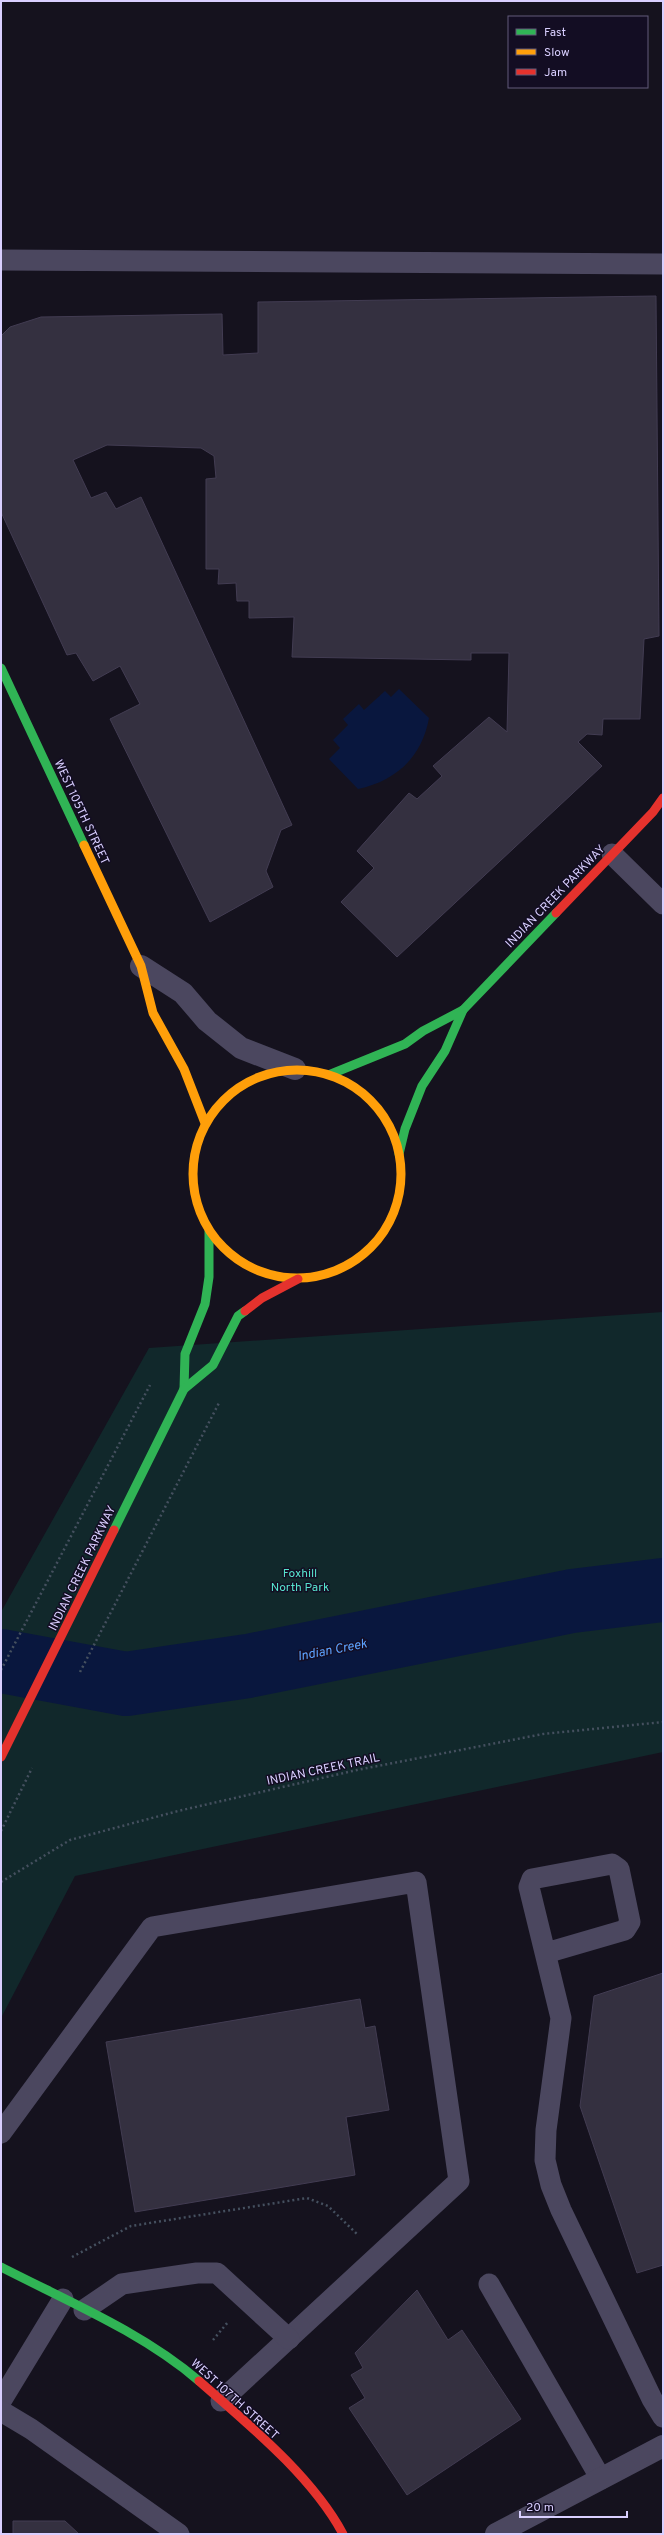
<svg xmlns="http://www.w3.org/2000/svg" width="664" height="2535" font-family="Overpass,sans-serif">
	<rect width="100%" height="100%" fill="#15121e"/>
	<!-- green -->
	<path fill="#11282b" d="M663 1312V1752L75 1876 1 2018V1612L149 1348Z"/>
	<!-- water -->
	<path fill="#09173e" d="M399 689 429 718C422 757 396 781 358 789L329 759 340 748 333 740 348 725 343 719 359 704 364 710 385 691 391 697Z"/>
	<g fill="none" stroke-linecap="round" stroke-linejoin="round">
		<!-- river -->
		<path stroke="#09173e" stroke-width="64" d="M1 1661 126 1684 248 1666 572 1601 663 1590"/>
	</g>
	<!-- building -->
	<g fill="#343040" stroke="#423c52">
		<path d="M656 296 659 636 644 639 640 719H603L602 735 587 734 578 742 602 766 397 957 341 902 374 868 357 851 409 793 417 799 442 776 433 766 489 717 507 732 509 653H471V660L292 657 294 617 249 618V601H237L236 583 218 584 219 569H206V479L216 478 214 456 201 448 107 445 73 460 91 498 106 492 116 509 141 497 292 825 281 830 266 871 273 887 210 922 110 719 140 704 120 666 93 681 76 653 67 655 1 512V336L10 327 41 317 222 314 223 355 258 353V302Z"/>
		<path d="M663 1973V2265L637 2273 580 2106 594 1996Z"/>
		<path d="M360 1999 365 2028 375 2026 389 2110 346 2117 355 2175 135 2212 106 2042Z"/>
		<path d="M417 2290 448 2340 462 2330 521 2419 407 2495 349 2408 365 2398 351 2375 363 2368 355 2353Z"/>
		<path d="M13 2521H65L79 2534H13Z"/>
	</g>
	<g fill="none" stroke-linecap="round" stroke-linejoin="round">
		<!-- path -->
		<g stroke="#45505f" stroke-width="2.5" stroke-dasharray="2 3" stroke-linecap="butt">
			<path d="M1 1670 150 1385"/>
			<path d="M80 1672 220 1401"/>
			<path d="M1 1831 32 1768"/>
			<path d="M1 1882 70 1840 178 1811 357 1770 543 1734 663 1722"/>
			<path d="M72 2257 131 2226 307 2198 328 2206 358 2235"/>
			<path d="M213 2340 228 2322"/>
		</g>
		<!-- lane -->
		<g stroke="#4b475f" stroke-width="21">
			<path d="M1 260 663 264"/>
			<path d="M612 854 663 904"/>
			<path d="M546 1953 625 1930 630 1922 619 1869 612 1864 532 1879 529 1887 561 2018 546 2130 545 2160 551 2185 561 2210 652 2399 663 2417"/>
			<path d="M1 2133 152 1927 416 1882 459 2181 221 2401"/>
			<path d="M489 2284 601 2479"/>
			<path d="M84 2310 122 2284 197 2273H217L289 2339"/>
			<path d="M1 2401 63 2299"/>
			<path d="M1 2411 31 2429 179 2534"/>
		</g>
		<!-- street -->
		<g stroke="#4b475f" stroke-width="22">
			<path d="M141 966 183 993 207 1021 241 1048 295 1069"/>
			<path d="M496 2534 663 2446"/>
		</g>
		<!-- fast -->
		<g stroke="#30b455" stroke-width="9">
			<path d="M1 668 84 845"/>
			<path d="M331 1074 405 1044 423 1031 463 1010 556 913"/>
			<path d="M399 1154 405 1129 422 1086 445 1051 463 1010"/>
			<path d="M184 1389 185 1354 205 1304 209 1277V1231"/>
			<path d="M114 1530 184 1389 213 1365 238 1316 245 1311"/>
			<path d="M1 2267C67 2301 142 2332 199 2381"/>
		</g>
		<!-- slow -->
		<g stroke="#ff9f0a" stroke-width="9">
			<path d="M84 845 141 966 153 1013 184 1069 205 1123"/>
			<circle cx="297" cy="1174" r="104"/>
		</g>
		<!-- jam -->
		<g stroke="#e5322d" stroke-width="9">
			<path d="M556 913 653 812 663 798"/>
			<path d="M245 1311 262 1298 298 1279"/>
			<path d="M1 1757 114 1530"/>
			<path d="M199 2381C248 2424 312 2476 343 2534"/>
		</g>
	</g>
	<g text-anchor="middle" stroke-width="3" stroke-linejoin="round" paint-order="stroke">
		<!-- street labels -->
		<g font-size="12" fill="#d9cfff" stroke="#130d23">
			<text transform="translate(82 812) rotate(65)" y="4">WEST 105TH STREET</text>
			<text transform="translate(555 896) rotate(-46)" y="4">INDIAN CREEK PARKWAY</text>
			<text transform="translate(82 1568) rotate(-64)" y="4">INDIAN CREEK PARKWAY</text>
			<text transform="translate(323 1769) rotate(-12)" y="4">INDIAN CREEK TRAIL</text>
			<text transform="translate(235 2399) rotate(42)" y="4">WEST 107TH STREET</text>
		</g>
		<!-- park labels -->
		<g font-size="12" fill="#57e3ce" stroke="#130d23">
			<text x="300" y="1577">Foxhill<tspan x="300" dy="14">North Park</tspan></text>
		</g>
		<!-- water labels -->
		<g font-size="13" font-style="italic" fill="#5da3ff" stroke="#130d23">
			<text transform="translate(332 1649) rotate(-11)" y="5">Indian Creek</text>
		</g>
	</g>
	<!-- border -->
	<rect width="664" height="2535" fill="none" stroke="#d9cfff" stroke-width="4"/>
	<!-- legend -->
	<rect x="508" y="16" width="140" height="72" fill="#130d23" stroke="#625b7b"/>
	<rect x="516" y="29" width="20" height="6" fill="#30b455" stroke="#625b7b"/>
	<text x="544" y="36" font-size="12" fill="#d9cfff">Fast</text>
	<rect x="516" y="49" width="20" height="6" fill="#ff9f0a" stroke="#625b7b"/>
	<text x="544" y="56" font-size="12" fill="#d9cfff">Slow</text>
	<rect x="516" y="69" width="20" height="6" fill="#e5322d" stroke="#625b7b"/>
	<text x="544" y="76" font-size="12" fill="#d9cfff">Jam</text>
	<!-- scale -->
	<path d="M520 2511v6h107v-6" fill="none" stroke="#d9cfff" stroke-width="2"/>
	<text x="526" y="2511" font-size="12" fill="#d9cfff" stroke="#130d23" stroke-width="3" paint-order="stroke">20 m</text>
</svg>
